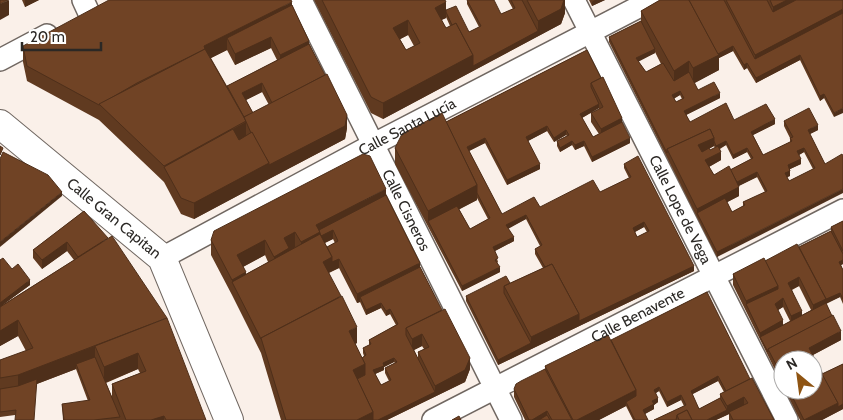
<svg xmlns="http://www.w3.org/2000/svg" width="843" height="420" font-family="Cabin,sans-serif">
	<rect width="100%" height="100%" fill="#faf0e9"/>
	<g fill="none" stroke-linecap="round" stroke-linejoin="round">
		<defs>
			<g id="minor">
				<path d="M83 0 89 13"/>
				<path id="s1" d="M301 0 511 420"/>
				<path id="s2" d="M574 0 787 420"/>
				<path d="M0 60 47 35"/>
				<path id="s3" d="M162 258 374 144 652 0"/>
				<path id="s4" d="M433 420 843 210"/>
			</g>
			<g id="secondary">
				<path id="s5" d="M0 124 162 258 229 420"/>
			</g>
		</defs>
		<!-- minor casing -->
		<use href="#minor" stroke="#706761" stroke-width="24"/>
		<!-- secondary casing -->
		<use href="#secondary" stroke="#706761" stroke-width="30"/>
		<!-- minor -->
		<use href="#minor" stroke="#fff" stroke-width="21"/>
		<!-- secondary -->
		<use href="#secondary" stroke="#fff" stroke-width="28"/>
	</g>
	<!-- wall -->
	<g fill="#603a20" fill-rule="evenodd">
		<path d="M22 0H39L25 7Z"/>
		<path d="M314 0H445L446 10 469 32 479 27 467 4V0L501 14 513 9 508 0H565V13L561 24 383 119 371 113ZM446 17 450 26 446 28 441 20 446 18ZM408 35 414 46 406 50 400 39Z"/>
		<path d="M589 0H605L592 6Z"/>
		<path d="M660 0H843L834 117 824 98 820 101 800 60 756 83 747 68 744 70 733 51 719 58V70L694 83 698 90 720 98 686 115 690 122 734 120 775 124 753 135 763 155 790 142V138L784 126V121L818 130 810 134 825 164 717 257 609 42V37L641 21V11ZM655 52 661 64 646 72 638 61 655 53ZM680 95 682 99 676 102 674 98ZM726 145 733 159 747 152 751 159 730 170 714 175 709 167 721 160 720 149ZM714 146 715 148 710 150 709 149ZM804 152 813 169 789 181 787 177 790 176V169L801 164 799 155ZM757 177 765 192 743 202V206L732 212 727 202 739 196 738 186Z"/>
		<path d="M292 5 347 128 345 139 269 179 194 219 181 214 164 182 99 120 27 81 23 62V46ZM271 48 277 60 227 86 211 58 227 50 235 65ZM262 92 269 105 253 113 246 100Z"/>
		<path d="M587 50 622 122 630 143 592 162 584 146 575 150 572 145 560 152 557 146V141L567 136 566 135 554 142 547 131 528 141 540 169 507 185 485 143 469 151 502 214 540 207 600 192 629 178 624 168V164L694 271 498 365 466 301V296L510 283 543 268 535 254V249L540 246 526 219 508 228 514 241 495 251 498 262 497 263 500 272 462 291 395 164V148ZM599 107V109L591 113V122L599 134 593 137 582 118 599 108ZM477 198 488 219 470 229 459 209 477 200ZM644 227 647 232 637 237 635 232Z"/>
		<path d="M386 195 420 267 470 369 465 382 387 420H281L261 353 232 295 211 255V240ZM333 239 335 243 327 247 325 243ZM265 255 268 262 246 274 243 267ZM339 268 357 303 360 302 366 315 381 308 386 316 390 314 396 325 369 340V345L363 348V353L364 356 362 358 355 344 357 343 329 273ZM422 346 424 349 418 352V359L414 350ZM394 362 395 363 385 368V373L389 381 381 385 375 374 384 370V367Z"/>
		<path d="M84 211 206 420H63L62 404 88 401 76 369 37 384 15 415 0 417V360L26 351 18 336 0 346V260L30 285 1 306 74 260 67 251 42 269 33 258V250ZM138 369 140 373 112 384V397L106 383Z"/>
		<path d="M843 221V264L841 265 843 270V304L840 297 826 303 841 340 813 355 822 374 843 364V409L822 420H800L785 390H813L783 360V386L733 285V274L799 247 831 231V227ZM799 286 811 310 802 315 792 290ZM783 307 790 321 783 325 778 310Z"/>
		<path d="M611 340 750 379 774 420H729V414L716 420H654L684 406 681 400 667 407 659 391 656 393 658 402 654 405V409L645 414 648 420H633L626 406 599 420H525L514 397V389L545 369V366ZM718 381 724 392 720 394V398L699 409 692 394Z"/>
	</g>
	<!-- shaded-wall -->
	<g fill="#4e2f1a">
		<path d="M9 0V15L0 20V4Z"/>
		<path d="M25 0H39L25 7Z"/>
		<path d="M564 0H565V13L561 24 383 119V103L473 55 538 31V21Z"/>
		<path d="M595 0H605L592 6V2Z"/>
		<path d="M787 0H814L773 20V7Z"/>
		<path d="M292 2V17L227 38V50L205 61 204 46Z"/>
		<path d="M446 2V18L435 23V8Z"/>
		<path d="M843 9V17L755 64V55Z"/>
		<path d="M408 20V35L393 43V28Z"/>
		<path d="M271 37V48L235 65V54Z"/>
		<path d="M309 41V52L280 67V55Z"/>
		<path d="M733 46V51L719 58V70L693 84V68Z"/>
		<path d="M655 49V53L636 63V58Z"/>
		<path d="M800 55V60L756 83V78Z"/>
		<path d="M689 61V77L674 86V71Z"/>
		<path d="M747 63V68L744 70V65Z"/>
		<path d="M262 83V92L242 102V93Z"/>
		<path d="M680 91V95L672 100V95Z"/>
		<path d="M720 93V98L684 116V111Z"/>
		<path d="M824 94V98L820 101V96Z"/>
		<path d="M599 104V108L580 119V114Z"/>
		<path d="M843 108V113L834 117V113Z"/>
		<path d="M347 115V128L345 139 269 179 194 219V203Z"/>
		<path d="M622 118V126L601 137V129Z"/>
		<path d="M775 119V124L751 136V132Z"/>
		<path d="M246 122V137L164 166Z"/>
		<path d="M818 125V130L808 135V130Z"/>
		<path d="M547 126V131L526 142V137Z"/>
		<path d="M566 130V135L554 142V138Z"/>
		<path d="M485 138V143L467 152V147Z"/>
		<path d="M630 138V143L592 162V157Z"/>
		<path d="M714 138V146L698 154V145Z"/>
		<path d="M572 141V145L560 152V148Z"/>
		<path d="M584 141V146L575 150V145Z"/>
		<path d="M726 141V145L716 150V146Z"/>
		<path d="M747 148V152L733 159V155Z"/>
		<path d="M804 148V152L797 156V151Z"/>
		<path d="M721 152V160L705 169V160Z"/>
		<path d="M801 159V164L788 170V165Z"/>
		<path d="M540 164V169L507 185V180Z"/>
		<path d="M790 171V176L785 178V173Z"/>
		<path d="M757 172V177L735 188V183Z"/>
		<path d="M477 185V200L430 225 428 221V211Z"/>
		<path d="M739 187V196L699 217 697 213V209Z"/>
		<path d="M386 189V204L333 231V239L320 245 301 257V242L316 225Z"/>
		<path d="M843 189V193L717 257V252Z"/>
		<path d="M62 192V196L0 247V242Z"/>
		<path d="M526 215V219L506 230V225Z"/>
		<path d="M644 222V227L633 233V228Z"/>
		<path d="M295 232V247L274 272V257L284 238Z"/>
		<path d="M514 237V241L493 252V247Z"/>
		<path d="M265 240V255L237 270V255Z"/>
		<path d="M67 242V251L42 269V260Z"/>
		<path d="M332 257 339 259V268L323 275V262Z"/>
		<path d="M843 260V264L839 266V262Z"/>
		<path d="M420 263V272L360 297V302L357 303V294Z"/>
		<path d="M694 266V271L498 365V360L531 343V337L579 314Z"/>
		<path d="M500 267V272L462 291V286Z"/>
		<path d="M246 272V287L232 282V280Z"/>
		<path d="M799 277V286L788 291V283Z"/>
		<path d="M30 280V285L0 307V303Z"/>
		<path d="M778 286V297L746 304V313V301Z"/>
		<path d="M840 293V297L826 304 813 313V305Z"/>
		<path d="M783 298V307L775 312V304Z"/>
		<path d="M381 303V308L366 315V310Z"/>
		<path d="M390 309V314L386 316V311Z"/>
		<path d="M802 311V320L791 324V316Z"/>
		<path d="M18 320V336L0 346V331Z"/>
		<path d="M783 320V329L760 337V333Z"/>
		<path d="M357 327V343L349 346V331Z"/>
		<path d="M841 331V340L809 357V348Z"/>
		<path d="M422 334V346L412 351V339Z"/>
		<path d="M95 346V361L76 364V369L18 391V375Z"/>
		<path d="M138 353V369L104 383V367Z"/>
		<path d="M394 358V362L384 367V370L373 375V370L383 363Z"/>
		<path d="M470 358V369L465 382 387 420H378L435 392V386Z"/>
		<path d="M365 364V379L355 384 353 370Z"/>
		<path d="M718 376V381L691 395V391Z"/>
		<path d="M659 387V391L654 394V390Z"/>
		<path d="M636 390V401L626 402V406L599 420H577Z"/>
		<path d="M681 395V400L667 407V402Z"/>
		<path d="M744 397V406L729 412V414L727 415V406Z"/>
		<path d="M658 398V402L654 405V409L643 415V410L652 401Z"/>
		<path d="M838 403 843 404V409L822 420H804Z"/>
		<path d="M727 410V415L716 420H707Z"/>
		<path d="M547 411V420H532Z"/>
		<path d="M373 412V420H357Z"/>
		<path d="M164 416V420H151Z"/>
	</g>
	<!-- building -->
	<g fill="#704325" stroke="#4e2f1a" fill-rule="evenodd">
		<path d="M0 0H8L0 4Z"/>
		<path d="M109 0H291L292 2 204 46 205 49 137 83 99 105 27 66 23 46Z"/>
		<path d="M322 0H445L446 2 435 8 446 28 456 23 473 55 383 103 371 97ZM408 20 420 43 406 50 393 28Z"/>
		<path d="M467 0H494L501 14 515 8 511 0H522L538 31 473 66V55L456 23 452 25 446 12V10L456 6 469 32 481 26Z"/>
		<path d="M527 0H564L561 9 538 21Z"/>
		<path d="M660 0H689L719 55 693 68 689 61 674 71 641 11Z"/>
		<path d="M689 0H724L755 59 843 13V108L834 113 824 94 820 96 800 55 756 78 747 63 744 65 733 46 718 54Z"/>
		<path d="M726 0H767L773 12 796 0H843V9L755 55Z"/>
		<path d="M770 0H787L773 7Z"/>
		<path d="M292 5 309 41 280 55 271 37 235 54 227 38Z"/>
		<path d="M641 21 655 49 636 58 646 72 663 63 674 81 689 72 698 90 714 82 720 93 684 111 690 122 726 103 734 120 766 104 775 119 751 132 763 155 792 141 790 138 793 137 784 121 809 108 818 125 808 130 825 164 842 154 843 156V189L717 252 697 213 725 198 732 212 745 205 743 202 767 191 757 172 737 182 730 170 753 158 747 148 733 155 726 141 716 146 714 141V138L710 129 667 149V153L609 37ZM680 91 684 98 676 102 672 95ZM804 148 815 168 789 181 785 173 790 171 788 165 801 159 797 151Z"/>
		<path d="M309 44 325 75 272 103 262 83 242 93 253 113 244 117 227 86Z"/>
		<path d="M205 49 246 121 164 166 99 104Z"/>
		<path d="M587 50 601 78 591 83V87L599 104 580 114 593 137 622 122 630 138 592 157 584 141 575 145 572 141 560 148 557 141 569 135 566 130 554 138 547 126 526 137 540 164 507 180 485 138 467 147 502 214 534 197 540 207 593 180 600 192 631 177 624 164 638 156 694 266 579 321V314L552 264 545 267 535 249 542 245 526 215 506 225 514 237 493 247 498 258 495 260 500 267 462 286 428 221 457 206 470 229 490 218 477 193V185L446 122ZM644 222 649 231 637 237 633 228Z"/>
		<path d="M327 74 347 115 345 126 269 165V163L251 133 244 117Z"/>
		<path d="M603 77 622 118 601 129 591 113 603 107 591 83Z"/>
		<path d="M442 113 477 185 428 211 395 148 402 134Z"/>
		<path d="M233 129 239 140 252 132 269 163 194 203 181 198 164 167Z"/>
		<path d="M710 129 714 138 698 145 702 152 709 148 710 150 718 146 721 152 705 160 714 175 729 166 739 187 697 209 667 149Z"/>
		<path d="M0 146 3 148 0 155Z"/>
		<path d="M3 152 48 175 62 192 0 242V159Z"/>
		<path d="M363 154 370 156 386 189 316 225 320 232 301 242 295 232 284 238 289 248 274 257 265 240 237 255 246 272 232 280 211 240 214 231Z"/>
		<path d="M386 195 420 263 357 294 339 259 332 262V257L327 247 338 241 333 230 321 236 319 230Z"/>
		<path d="M84 211 108 238 78 257 67 242 42 260 33 250Z"/>
		<path d="M843 221V251L831 227Z"/>
		<path d="M831 231 843 254V260L839 262 843 270V299L840 293 824 300 826 299 799 247Z"/>
		<path d="M320 234 332 257 323 262 341 296 261 338V339L232 282Z"/>
		<path d="M112 236 167 318 18 375 0 378V360L33 348 18 320 0 331V307Z"/>
		<path d="M797 244 826 299 813 305 799 277 788 283 802 311 791 316 783 298 775 304 783 320 760 333 746 304 778 289V286L765 261Z"/>
		<path d="M3 258 12 269 18 264 30 280 0 303V260Z"/>
		<path d="M764 258 778 286 746 301 733 274Z"/>
		<path d="M552 264 579 314 531 337 504 286Z"/>
		<path d="M420 267 442 310 406 328V335L435 392 378 420H373V412L357 379 365 375V364L362 358 366 355 363 348 371 344 369 340 398 324 390 309 386 311 381 303 366 310 360 297ZM394 358 397 362 385 368 391 380 381 385 373 370 384 366 383 363Z"/>
		<path d="M506 276 510 283 504 286V293L531 343 498 360 466 296Z"/>
		<path d="M707 292 750 379 726 391 718 376 691 391 699 409 720 398 727 410 707 420H692L687 410 677 415 676 420H654L686 405 681 395 667 402 659 387 654 390 658 398 652 401 654 404 643 410 648 420H635L626 402 636 396V390L611 340Z"/>
		<path d="M342 296 357 327 349 331 365 364 353 370 373 412 357 420H286L261 338Z"/>
		<path d="M826 303 832 316 768 349V352L760 337Z"/>
		<path d="M445 309 470 358 465 370 435 386 418 352 429 347 422 334 412 339 406 328Z"/>
		<path d="M833 315 841 331 809 348 838 403 804 420 789 390H813V360H783V378L768 349Z"/>
		<path d="M167 318 206 420H166L164 416 151 420H126L112 384 146 371 138 353 104 367 95 346Z"/>
		<path d="M608 335 636 390 577 420H573L545 366Z"/>
		<path d="M95 357 120 417 94 420H64L62 404 90 400 76 364Z"/>
		<path d="M843 364V404L838 407V403L822 374Z"/>
		<path d="M545 369 572 420H552L547 411 532 420H529L514 389 516 384 521 381Z"/>
		<path d="M752 378 774 420H733L729 412 748 403 744 397 727 406 720 394Z"/>
		<path d="M37 379 34 420H15L16 410 0 412V389L18 386Z"/>
		<path d="M687 410 692 420H679L677 415Z"/>
		<path d="M547 415 550 420H539Z"/>
		<path d="M459 416 461 420H452Z"/>
	</g>
	<g text-anchor="middle" stroke-width="5" stroke-linejoin="round" paint-order="stroke">
		<!-- street labels -->
		<g font-size="15" fill="#2b2825" stroke="#fff">
			<text dy="5" stroke="none"><textPath href="#s3" startOffset="278">Calle Santa Lucía</textPath></text>
			<text dy="5" stroke="none"><textPath href="#s1" startOffset="235">Calle Cisneros</textPath></text>
			<text dy="5" stroke="none"><textPath href="#s2" startOffset="235">Calle Lope de Vega</textPath></text>
			<text dy="5" stroke="none"><textPath href="#s5" startOffset="148">Calle Gran Capitan</textPath></text>
			<text dy="5" stroke="none"><textPath href="#s4" startOffset="230">Calle Benavente</textPath></text>
		</g>
	</g>
	<!-- north arrow -->
	<g transform="translate(798 375) rotate(331)"><circle r="24" fill="#ffffff" stroke="#aaa9a8"/>
	<path d="M0-4L9 19L0 12L-9 19Z" fill="#8f5412"/>
	<text y="-8" font-size="14" font-weight="bold" text-anchor="middle" fill="#2b2825">N</text>
	</g>
	<!-- scale -->
	<path d="M22 42v8h79v-8" fill="none" stroke="#2b2825" stroke-width="2.5"/>
	<text x="30" y="42" font-size="15" fill="#2b2825" stroke="#ffffff" stroke-width="4" paint-order="stroke">20 m</text>
</svg>
